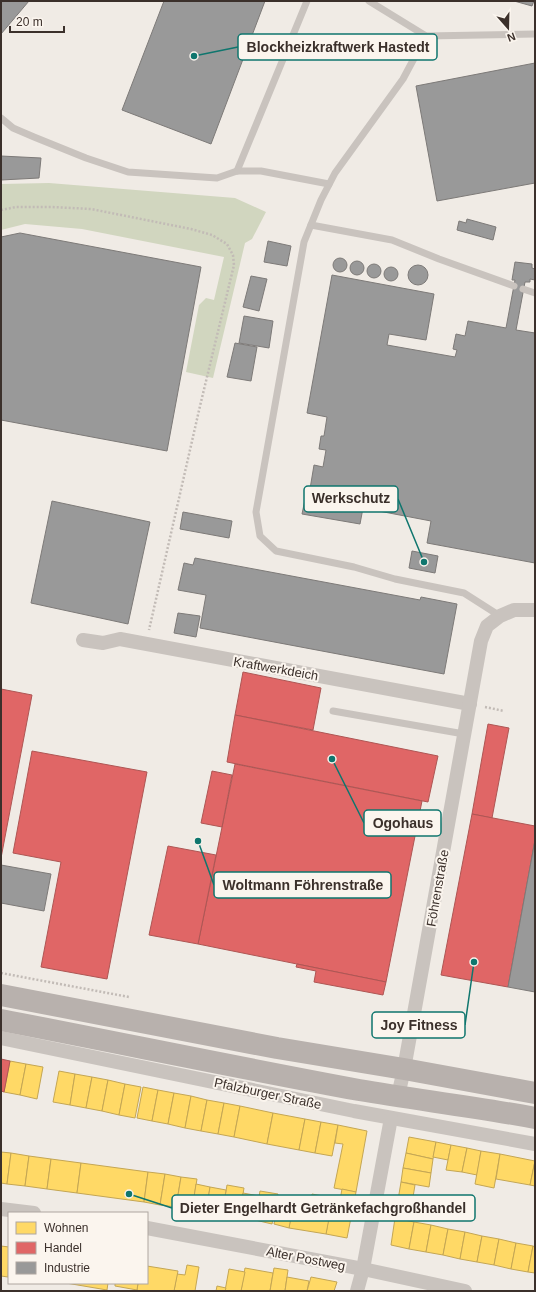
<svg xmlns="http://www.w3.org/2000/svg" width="536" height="1292" font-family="Helvetica,sans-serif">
	<rect width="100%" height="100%" fill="#f0ebe5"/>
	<!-- green -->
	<path fill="#d1d6bf" d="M49 183 235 198 266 212 252 239 245 243 213 378 186 372 199 305 206 298 214 300 224 257 82 229 25 224 1 230V184Z"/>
	<!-- homes -->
	<g fill="#ffd966" stroke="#c4a654">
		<path d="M10 1061 26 1064 20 1095 4 1092Z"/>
		<path d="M26 1064 43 1067 37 1099 20 1095Z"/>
		<path d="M59 1071 75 1074 70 1105 53 1102Z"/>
		<path d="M75 1074 92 1077 86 1108 70 1105Z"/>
		<path d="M92 1077 108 1080 102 1111 86 1108Z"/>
		<path d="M108 1080 125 1084 119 1115 102 1111Z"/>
		<path d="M125 1084 141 1087 135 1118 119 1115Z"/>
		<path d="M143 1087 158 1090 152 1121 137 1118Z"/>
		<path d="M158 1090 174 1093 168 1124 152 1121Z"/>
		<path d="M174 1093 191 1096 185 1128 168 1124Z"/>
		<path d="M191 1096 207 1100 201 1131 185 1128Z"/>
		<path d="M207 1100 224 1103 218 1134 201 1131Z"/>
		<path d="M224 1103 240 1106 234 1137 218 1134Z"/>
		<path d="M240 1106 273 1113 267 1144 234 1137Z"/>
		<path d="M273 1113 305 1119 299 1150 267 1144Z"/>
		<path d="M305 1119 321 1122 315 1153 299 1150Z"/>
		<path d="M321 1122 338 1125 332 1156 315 1153Z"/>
		<path d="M338 1125 367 1131 356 1192 334 1188 343 1144 335 1143Z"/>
		<path d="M409 1137 436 1142 433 1159 406 1153Z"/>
		<path d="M436 1142 451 1145 448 1160 433 1157Z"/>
		<path d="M451 1145 467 1148 462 1172 446 1170Z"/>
		<path d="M467 1148 481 1151 477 1175 462 1172Z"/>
		<path d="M481 1151 500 1154 494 1188 475 1184Z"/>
		<path d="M1 1152 11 1153 7 1184 1 1183Z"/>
		<path d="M11 1153 29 1156 25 1186 7 1184Z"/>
		<path d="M406 1153 433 1159 431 1173 403 1168Z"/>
		<path d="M500 1154 535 1161 530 1185 496 1179Z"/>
		<path d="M29 1156 51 1159 47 1189 25 1186Z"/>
		<path d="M51 1159 81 1163 77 1193 47 1189Z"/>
		<path d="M535 1161V1186L530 1185Z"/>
		<path d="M81 1163 148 1172 144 1202 77 1193Z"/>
		<path d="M403 1168 431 1173 429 1187 401 1182Z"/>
		<path d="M148 1172 165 1174 160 1205 144 1202Z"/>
		<path d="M165 1174 181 1177 176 1207 160 1205Z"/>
		<path d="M181 1177 197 1179 192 1210 176 1207Z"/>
		<path d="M401 1182 415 1185 409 1221 395 1218Z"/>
		<path d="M196 1184 210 1187 206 1212 192 1210Z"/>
		<path d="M227 1185 244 1188 239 1218 222 1215Z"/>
		<path d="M210 1187 226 1190 222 1215 206 1212Z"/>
		<path d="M342 1189 356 1192 347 1238 326 1234 330 1209 338 1211Z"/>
		<path d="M260 1191 278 1194 272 1224 255 1220Z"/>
		<path d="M243 1193 259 1196 255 1220 239 1218Z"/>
		<path d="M312 1194 333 1198 326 1234 289 1228 292 1210 309 1213Z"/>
		<path d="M279 1200 294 1202 289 1228 274 1224Z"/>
		<path d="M395 1218 414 1222 409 1249 391 1245Z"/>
		<path d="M414 1222 431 1225 426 1252 409 1249Z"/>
		<path d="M431 1225 448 1229 443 1255 426 1252Z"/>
		<path d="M448 1229 465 1232 460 1259 443 1255Z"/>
		<path d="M465 1232 482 1236 477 1262 460 1259Z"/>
		<path d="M482 1236 499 1239 494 1265 477 1262Z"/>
		<path d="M499 1239 516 1243 511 1269 494 1265Z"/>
		<path d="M516 1243 533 1246 528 1272 511 1269Z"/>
		<path d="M1 1246 9 1247 8 1277 1 1276Z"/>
		<path d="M533 1246 535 1247V1273L528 1272Z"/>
		<path d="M187 1265 199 1267 195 1291H174L177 1274 185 1275Z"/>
		<path d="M147 1266 178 1271 174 1291H137L138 1283H147Z"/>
		<path d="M245 1268 273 1273 270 1291H241Z"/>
		<path d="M274 1268 288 1270 285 1291H270Z"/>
		<path d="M229 1269 245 1272 241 1291H225Z"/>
		<path d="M287 1277 309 1281 307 1291H285Z"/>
		<path d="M311 1277 337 1282 334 1291H307Z"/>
		<path d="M66 1283H108L107 1290Z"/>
		<path d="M115 1283H138L137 1290 115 1286Z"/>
		<path d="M217 1286 226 1288 225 1291H216Z"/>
	</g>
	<!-- shops -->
	<g fill="#e06666" stroke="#ae5654">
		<path d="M243 672 321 688 313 730 235 715Z"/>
		<path d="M1 689 32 695 1 858Z"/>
		<path d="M235 715 438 756 428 802 227 762Z"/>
		<path d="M488 724 509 728 492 818 472 814Z"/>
		<path d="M32 751 147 772 107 979 41 967 61 862 13 853Z"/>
		<path d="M235 764 422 801 386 982 198 944Z"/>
		<path d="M212 771 232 775 222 827 201 823Z"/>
		<path d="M472 814 535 826V840L508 987 441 975Z"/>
		<path d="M168 846 216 855 198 944 149 935Z"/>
		<path d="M297 964 386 982 383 995 314 982 316 971 296 967Z"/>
		<path d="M1 1059 10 1061 4 1092 1 1091Z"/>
	</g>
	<!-- industry -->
	<g fill="#999" stroke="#7d7a78">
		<path d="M1 1H29L1 34Z"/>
		<path d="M164 1H265L211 144 122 110Z"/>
		<path d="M514 1H534L532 6Z"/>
		<path d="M535 63V183L437 201 416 86Z"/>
		<path d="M1 156 41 158 39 178 1 180Z"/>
		<path d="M467 219 496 227 493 240 457 230 459 221 466 223Z"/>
		<path d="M20 233 201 267 167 451 1 420V237Z"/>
		<path d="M268 241 291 246 287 266 264 262Z"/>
		<circle cx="340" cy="265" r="7"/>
		<circle cx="357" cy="268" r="7"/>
		<path d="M515 262 532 264V268L535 269V280L530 279V282H525L516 330 535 333V563L427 543 431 521 363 508 360 524 302 514 306 495H309L314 465 323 467 326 450 319 449 321 436H324L327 417 307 413 332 275 434 294 426 340 389 334 387 345 455 357 457 350 453 349 456 334 465 336 468 321 506 328 515 280H512Z"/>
		<circle cx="374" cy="271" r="7"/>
		<circle cx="418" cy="275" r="10"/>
		<circle cx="391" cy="274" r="7"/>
		<path d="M251 276 267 279 259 311 243 307Z"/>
		<path d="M244 316 273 321 269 348 239 343Z"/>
		<path d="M235 343 257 347 251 381 227 377Z"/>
		<path d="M52 501 150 522 128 624 31 603Z"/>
		<path d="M183 512 232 521 229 538 180 529Z"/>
		<path d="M412 551 438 556 435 573 409 568Z"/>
		<path d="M195 558 420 600 421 597 457 604 444 674 200 628 206 595 178 590 184 563 193 565Z"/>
		<path d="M178 613 200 616 196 637 174 633Z"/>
		<path d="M535 840V992L508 987Z"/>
		<path d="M1 865 51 874 44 911 1 903Z"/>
	</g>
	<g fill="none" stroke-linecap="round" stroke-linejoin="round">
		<!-- path -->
		<g stroke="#c2bbb6" stroke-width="2.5" stroke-dasharray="2 2" stroke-linecap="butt">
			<path d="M1 210 16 207H52L91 209 191 229 212 235 227 244 233 255 234 265 200 406 149 630"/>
			<path d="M485 707 504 711"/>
			<path d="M1 973 129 997"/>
		</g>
		<!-- lane -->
		<g stroke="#c9c3be" stroke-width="7">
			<path d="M369 1 426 36 535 34"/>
			<path d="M426 36 403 79 335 173 321 200 304 242 256 512 260 536 276 551 354 567 395 579 464 593 500 616"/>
			<path d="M1 118 13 128 34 137 86 158 128 172 217 178 237 171H261L329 184"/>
			<path d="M237 171 307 1"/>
			<path d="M311 225 392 240 439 259 514 286"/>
			<path d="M523 289 535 293"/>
			<path d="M333 711 464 734"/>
		</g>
		<!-- street -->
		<g stroke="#c9c3be" stroke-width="14">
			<path d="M83 640 103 643 120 639 470 704"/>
			<path d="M1 1038 354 1111 535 1144"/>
			<path d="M398 1096 404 1069 481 641 487 626 500 616 514 610H535"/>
			<path d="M1 1209 34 1213"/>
			<path d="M147 1228 363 1269 465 1291"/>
			<path d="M357 1291 363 1269 391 1118"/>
		</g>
		<!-- primary -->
		<g stroke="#b8b1ad" stroke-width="22">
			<path d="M1 995 277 1048 404 1069 535 1093"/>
			<path d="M1 1020C120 1043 240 1068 359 1090 418 1100 477 1107 535 1118"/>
		</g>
	</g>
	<g text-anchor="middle" stroke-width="4" stroke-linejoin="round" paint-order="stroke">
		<!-- street labels -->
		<g font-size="13" fill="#3b302b" stroke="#fbf5ee">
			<text transform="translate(276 668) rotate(10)" y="5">Kraftwerkdeich</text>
			<text transform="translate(437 888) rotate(-80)" y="5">Föhrenstraße</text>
			<text transform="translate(268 1093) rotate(12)" y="5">Pfalzburger Straße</text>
			<text transform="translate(306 1258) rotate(11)" y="5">Alter Postweg</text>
		</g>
	</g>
	<!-- callouts -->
	<path fill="none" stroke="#0f766e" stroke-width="1.5" d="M194 56L238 47M424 562L398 499M332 759L364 823M198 841L214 885M474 962L465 1025M129 1194L172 1208"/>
	<g fill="#0f766e" stroke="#fbf5ee" stroke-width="1.5">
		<circle cx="194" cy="56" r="4"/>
		<circle cx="424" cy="562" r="4"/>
		<circle cx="332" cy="759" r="4"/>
		<circle cx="198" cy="841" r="4"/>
		<circle cx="474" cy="962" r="4"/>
		<circle cx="129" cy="1194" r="4"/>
	</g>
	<g fill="#fbf5ee" stroke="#0f766e" stroke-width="1.5">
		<rect x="238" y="34" width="199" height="26" rx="4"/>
		<rect x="304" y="486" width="94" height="26" rx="4"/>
		<rect x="364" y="810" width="77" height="26" rx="4"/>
		<rect x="214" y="872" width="177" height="26" rx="4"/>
		<rect x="372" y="1012" width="93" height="26" rx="4"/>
		<rect x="172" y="1195" width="303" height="26" rx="4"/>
	</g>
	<g font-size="14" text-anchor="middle" font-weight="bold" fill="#3b302b">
		<text x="338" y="52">Blockheizkraftwerk Hastedt</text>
		<text x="351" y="503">Werkschutz</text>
		<text x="403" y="828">Ogohaus</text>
		<text x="303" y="890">Woltmann Föhrenstraße</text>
		<text x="419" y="1030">Joy Fitness</text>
		<text x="323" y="1213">Dieter Engelhardt Getränkefachgroßhandel</text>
	</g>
	<!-- border -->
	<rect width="536" height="1292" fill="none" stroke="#3b302b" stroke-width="4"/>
	<!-- legend -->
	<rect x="8" y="1212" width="140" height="72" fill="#fbf5ee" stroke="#aea6a0"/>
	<rect x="16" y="1222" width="20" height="12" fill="#ffd966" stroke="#aea6a0"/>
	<text x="44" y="1232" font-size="12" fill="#3b302b">Wohnen</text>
	<rect x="16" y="1242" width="20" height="12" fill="#e06666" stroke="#aea6a0"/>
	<text x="44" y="1252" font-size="12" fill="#3b302b">Handel</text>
	<rect x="16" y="1262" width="20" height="12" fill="#999999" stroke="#aea6a0"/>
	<text x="44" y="1272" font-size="12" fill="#3b302b">Industrie</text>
	<!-- north arrow -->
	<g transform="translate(508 28) rotate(160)" stroke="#fbf5ee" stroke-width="3" paint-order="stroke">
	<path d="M0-3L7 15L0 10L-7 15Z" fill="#3b302b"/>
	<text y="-6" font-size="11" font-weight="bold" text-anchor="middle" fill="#3b302b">N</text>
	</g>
	<!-- scale -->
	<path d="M10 26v6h54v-6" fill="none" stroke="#3b302b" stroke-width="2"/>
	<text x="16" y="26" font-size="12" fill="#3b302b" stroke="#fbf5ee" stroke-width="3" paint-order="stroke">20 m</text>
</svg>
